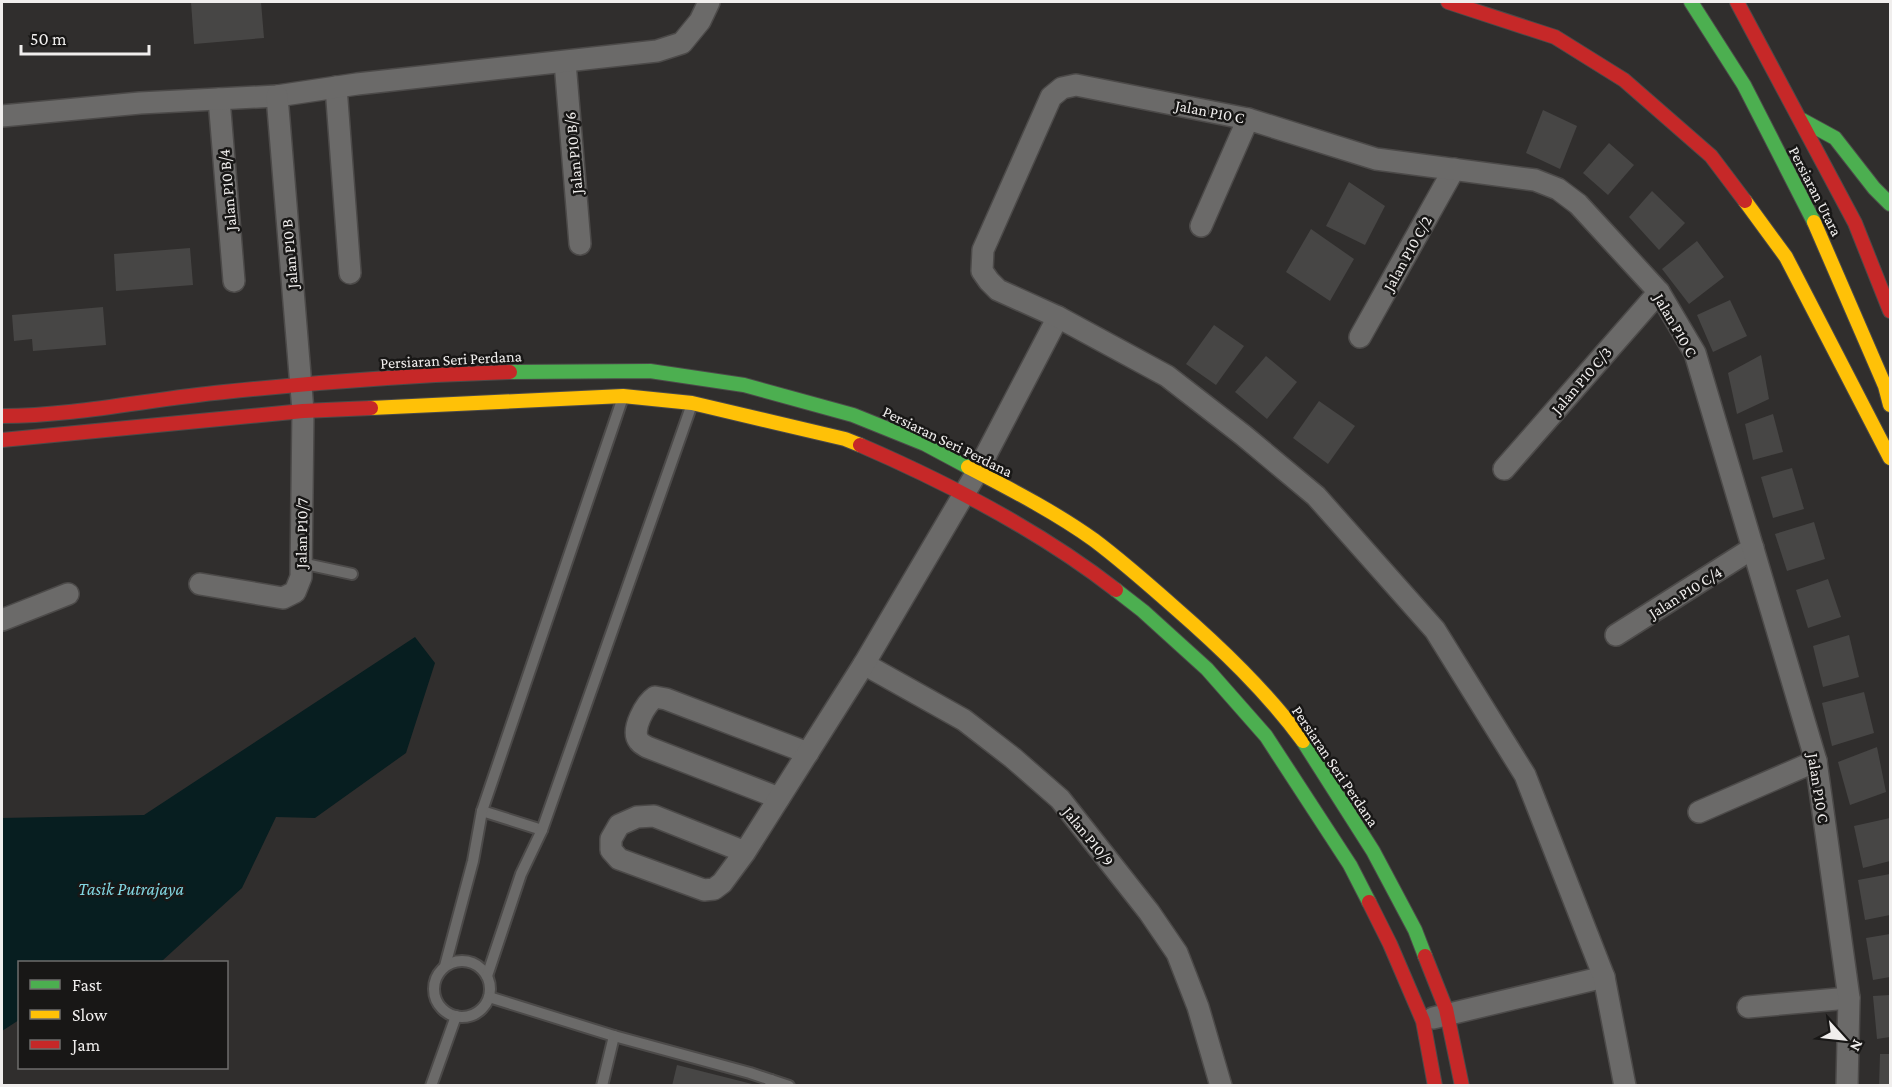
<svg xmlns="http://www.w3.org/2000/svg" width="1892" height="1087" font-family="'Crimson Pro',serif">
	<rect width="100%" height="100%" fill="#302e2d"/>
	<!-- water -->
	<path fill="#071e20" d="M415 637 435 663 406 753 315 818 276 817 242 888 162 961 20 962 19 1020 2 1031V818L144 815Z"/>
	<!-- building -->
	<g fill="#474645">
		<path d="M191 2H261L264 38 194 44Z"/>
		<path d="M1543 110 1577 126 1560 169 1526 153Z"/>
		<path d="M1609 143 1634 165 1608 195 1583 173Z"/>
		<path d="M1349 182 1385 206 1365 245 1326 226Z"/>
		<path d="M1652 191 1685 223 1659 250 1629 217Z"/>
		<path d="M1311 229 1354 259 1330 301 1286 272Z"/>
		<path d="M1697 241 1724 277 1689 304 1662 269Z"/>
		<path d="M190 248 193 285 116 291 114 254Z"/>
		<path d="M1730 300 1747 336 1713 352 1697 315Z"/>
		<path d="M103 307 106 345 33 351 32 339 14 341 12 315Z"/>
		<path d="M1214 325 1244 346 1216 385 1186 364Z"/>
		<path d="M1761 355 1769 399 1737 414 1728 373Z"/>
		<path d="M1266 356 1297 382 1267 419 1235 392Z"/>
		<path d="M1319 401 1355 426 1328 464 1293 438Z"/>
		<path d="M1773 414 1783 452 1753 460 1745 424Z"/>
		<path d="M1792 468 1804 509 1773 518 1761 477Z"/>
		<path d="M1814 522 1825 559 1787 571 1775 534Z"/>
		<path d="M1828 579 1841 617 1808 628 1796 590Z"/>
		<path d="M1849 635 1859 677 1823 687 1813 646Z"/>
		<path d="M1864 692 1874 733 1832 746 1822 703Z"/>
		<path d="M1877 747 1886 792 1850 805 1838 762Z"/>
		<path d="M1890 818V861L1863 868 1854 826Z"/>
		<path d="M1890 874V915L1865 920 1858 880Z"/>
		<path d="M1890 934V977L1873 980 1866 938Z"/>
		<path d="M1890 995V1037L1877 1039 1873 996Z"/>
		<path d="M1880 1054H1890V1086H1879Z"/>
		<path d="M677 1065 756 1085V1086H672Z"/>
	</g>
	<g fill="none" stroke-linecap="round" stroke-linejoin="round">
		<defs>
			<g id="lane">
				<path d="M301 563 352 574"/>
				<path d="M482 811 542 830"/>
				<circle cx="462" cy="989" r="28"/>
				<path d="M445 966 473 861 482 811 623 397"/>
				<path d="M487 976 521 874 542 830 692 404"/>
				<path d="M489 997 614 1036 602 1086"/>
				<path d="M614 1036 750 1073 771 1080 770 1086"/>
				<path d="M771 1080 789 1086"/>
				<path d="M431 1086 456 1016"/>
			</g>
			<g id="street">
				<path d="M565 62 580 244"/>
				<path d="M336 87 350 273"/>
				<path d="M219 99 234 281"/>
				<path d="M2 116 140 103 277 96 357 84 657 51 682 43 700 21 709 2"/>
				<path d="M1201 226 1248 119"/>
				<path d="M1360 337 1454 169"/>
				<path d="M1504 469 1659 292"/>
				<path d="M200 584 283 598 295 592 301 577 303 411 277 96"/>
				<path d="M2 620 68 594"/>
				<path d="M1616 635 1753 548"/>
				<path d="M864 664 964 720 1013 758 1060 799 1149 912 1177 953 1198 1007 1221 1086"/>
				<path d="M779 798 647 747C644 745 641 744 639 741 630 730 646 703 655 697L666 699 808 753"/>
				<path d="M1699 812 1816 761"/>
				<path d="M745 852 654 816 637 817 619 825 611 839V850L619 859 704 890 714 889 722 883 745 852 864 664 977 472 1058 317"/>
				<path d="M1748 1007 1849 998"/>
				<path d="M1433 1018 1604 977"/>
				<path d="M1625 1086 1604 977 1525 775 1435 630 1316 496 1243 435 1167 376 1058 317 998 290 989 281 982 271 983 250 1051 97 1062 88 1076 85 1248 119 1376 159 1535 180 1558 189 1578 204 1659 292 1695 353 1816 761 1849 998 1847 1086"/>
			</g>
			<g id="fast">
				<path d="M1691 2 1744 85 1814 222"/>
				<path d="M1802 120 1835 138 1874 188 1890 204"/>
				<path d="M510 372 650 371 744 385 853 415 925 444 968 467"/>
				<path d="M1116 590 1143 611 1207 669 1266 736 1350 865 1369 902"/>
				<path d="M1303 741 1373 851 1415 930 1425 956"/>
			</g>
			<g id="slow">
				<path d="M1745 201 1786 257 1890 458"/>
				<path d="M1814 222 1885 386 1890 405"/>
				<path d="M371 408 623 396 692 403 845 439 860 445"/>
				<path d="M968 467C1010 489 1055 512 1094 540 1122 561 1148 584 1174 607 1221 648 1266 691 1303 741"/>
			</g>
			<g id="jam">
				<path d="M1448 2 1555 37 1624 80 1711 156 1745 201"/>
				<path d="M1737 2 1855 223 1890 311"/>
				<path d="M2 416C76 416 150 399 224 392 319 382 415 375 510 372"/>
				<path d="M2 440 303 411 371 408"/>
				<path d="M860 445C950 484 1039 530 1116 590"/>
				<path d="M1369 902 1390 944 1423 1021 1435 1086"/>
				<path d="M1425 956 1446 1009 1462 1086"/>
			</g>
		</defs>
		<!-- lane casing -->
		<use href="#lane" stroke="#4c4a49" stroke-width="14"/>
		<!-- street casing -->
		<use href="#street" stroke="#4c4a49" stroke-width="24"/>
		<!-- fast casing -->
		<use href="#fast" stroke="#4c4a49" stroke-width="16"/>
		<!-- slow casing -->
		<use href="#slow" stroke="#4c4a49" stroke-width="16"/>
		<!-- jam casing -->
		<use href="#jam" stroke="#4c4a49" stroke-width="16"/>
		<!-- lane -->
		<use href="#lane" stroke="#6b6a69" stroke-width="10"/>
		<!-- street -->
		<use href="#street" stroke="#6b6a69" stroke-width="21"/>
		<!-- fast -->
		<use href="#fast" stroke="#4caf50" stroke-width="14"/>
		<!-- slow -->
		<use href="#slow" stroke="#ffc107" stroke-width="14"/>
		<!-- jam -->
		<use href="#jam" stroke="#c62828" stroke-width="14"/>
	</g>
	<g text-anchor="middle" stroke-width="5" stroke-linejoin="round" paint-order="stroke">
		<!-- street labels -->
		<g font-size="16" fill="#f0eeed" stroke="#181716">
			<text transform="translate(1210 111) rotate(11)" y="6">Jalan P10 C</text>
			<text transform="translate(573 153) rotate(-95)" y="6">Jalan P10 B/6</text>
			<text transform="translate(227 190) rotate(-95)" y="6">Jalan P10 B/4</text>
			<text transform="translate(1816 191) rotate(63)" y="6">Persiaran Utara</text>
			<text transform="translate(1407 253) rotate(-61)" y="6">Jalan P10 C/2</text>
			<text transform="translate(289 254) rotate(-95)" y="6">Jalan P10 B</text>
			<text transform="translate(1676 325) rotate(60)" y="6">Jalan P10 C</text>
			<text transform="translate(451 359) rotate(-3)" y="6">Persiaran Seri Perdana</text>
			<text transform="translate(1581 380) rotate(-49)" y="6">Jalan P10 C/3</text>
			<text transform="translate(948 441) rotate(26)" y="6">Persiaran Seri Perdana</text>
			<text transform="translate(301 533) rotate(-89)" y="6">Jalan P10/7</text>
			<text transform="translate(1685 592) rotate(-32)" y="6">Jalan P10 C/4</text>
			<text transform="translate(1336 766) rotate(56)" y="6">Persiaran Seri Perdana</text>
			<text transform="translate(1819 788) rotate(81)" y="6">Jalan P10 C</text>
			<text transform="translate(1089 836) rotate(51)" y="6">Jalan P10/9</text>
		</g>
		<!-- water labels -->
		<g font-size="18" font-style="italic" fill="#82d6e1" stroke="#181716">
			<text x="131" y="895">Tasik Putrajaya</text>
		</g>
	</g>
	<!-- border -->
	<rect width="1892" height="1087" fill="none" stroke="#f0eeed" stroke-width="6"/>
	<!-- legend -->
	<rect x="18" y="961" width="210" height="108" fill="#181716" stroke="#6e6d6c" stroke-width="1.5"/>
	<rect x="30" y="980" width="30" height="9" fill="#4caf50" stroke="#6e6d6c" stroke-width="1.5"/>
	<text x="72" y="991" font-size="18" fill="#f0eeed">Fast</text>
	<rect x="30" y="1010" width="30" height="9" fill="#ffc107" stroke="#6e6d6c" stroke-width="1.5"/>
	<text x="72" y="1021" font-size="18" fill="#f0eeed">Slow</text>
	<rect x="30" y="1040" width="30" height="9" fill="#c62828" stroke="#6e6d6c" stroke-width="1.5"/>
	<text x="72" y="1051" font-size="18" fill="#f0eeed">Jam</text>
	<!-- north arrow -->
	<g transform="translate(1844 1039) rotate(117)" stroke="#181716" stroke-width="4.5" paint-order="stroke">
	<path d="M0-4.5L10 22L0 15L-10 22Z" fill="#f0eeed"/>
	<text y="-9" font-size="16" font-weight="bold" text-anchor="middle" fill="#f0eeed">N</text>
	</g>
	<!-- scale -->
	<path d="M21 45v9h128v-9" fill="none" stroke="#f0eeed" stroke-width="3"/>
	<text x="30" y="45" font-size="18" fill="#f0eeed" stroke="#181716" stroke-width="4.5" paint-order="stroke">50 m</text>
</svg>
